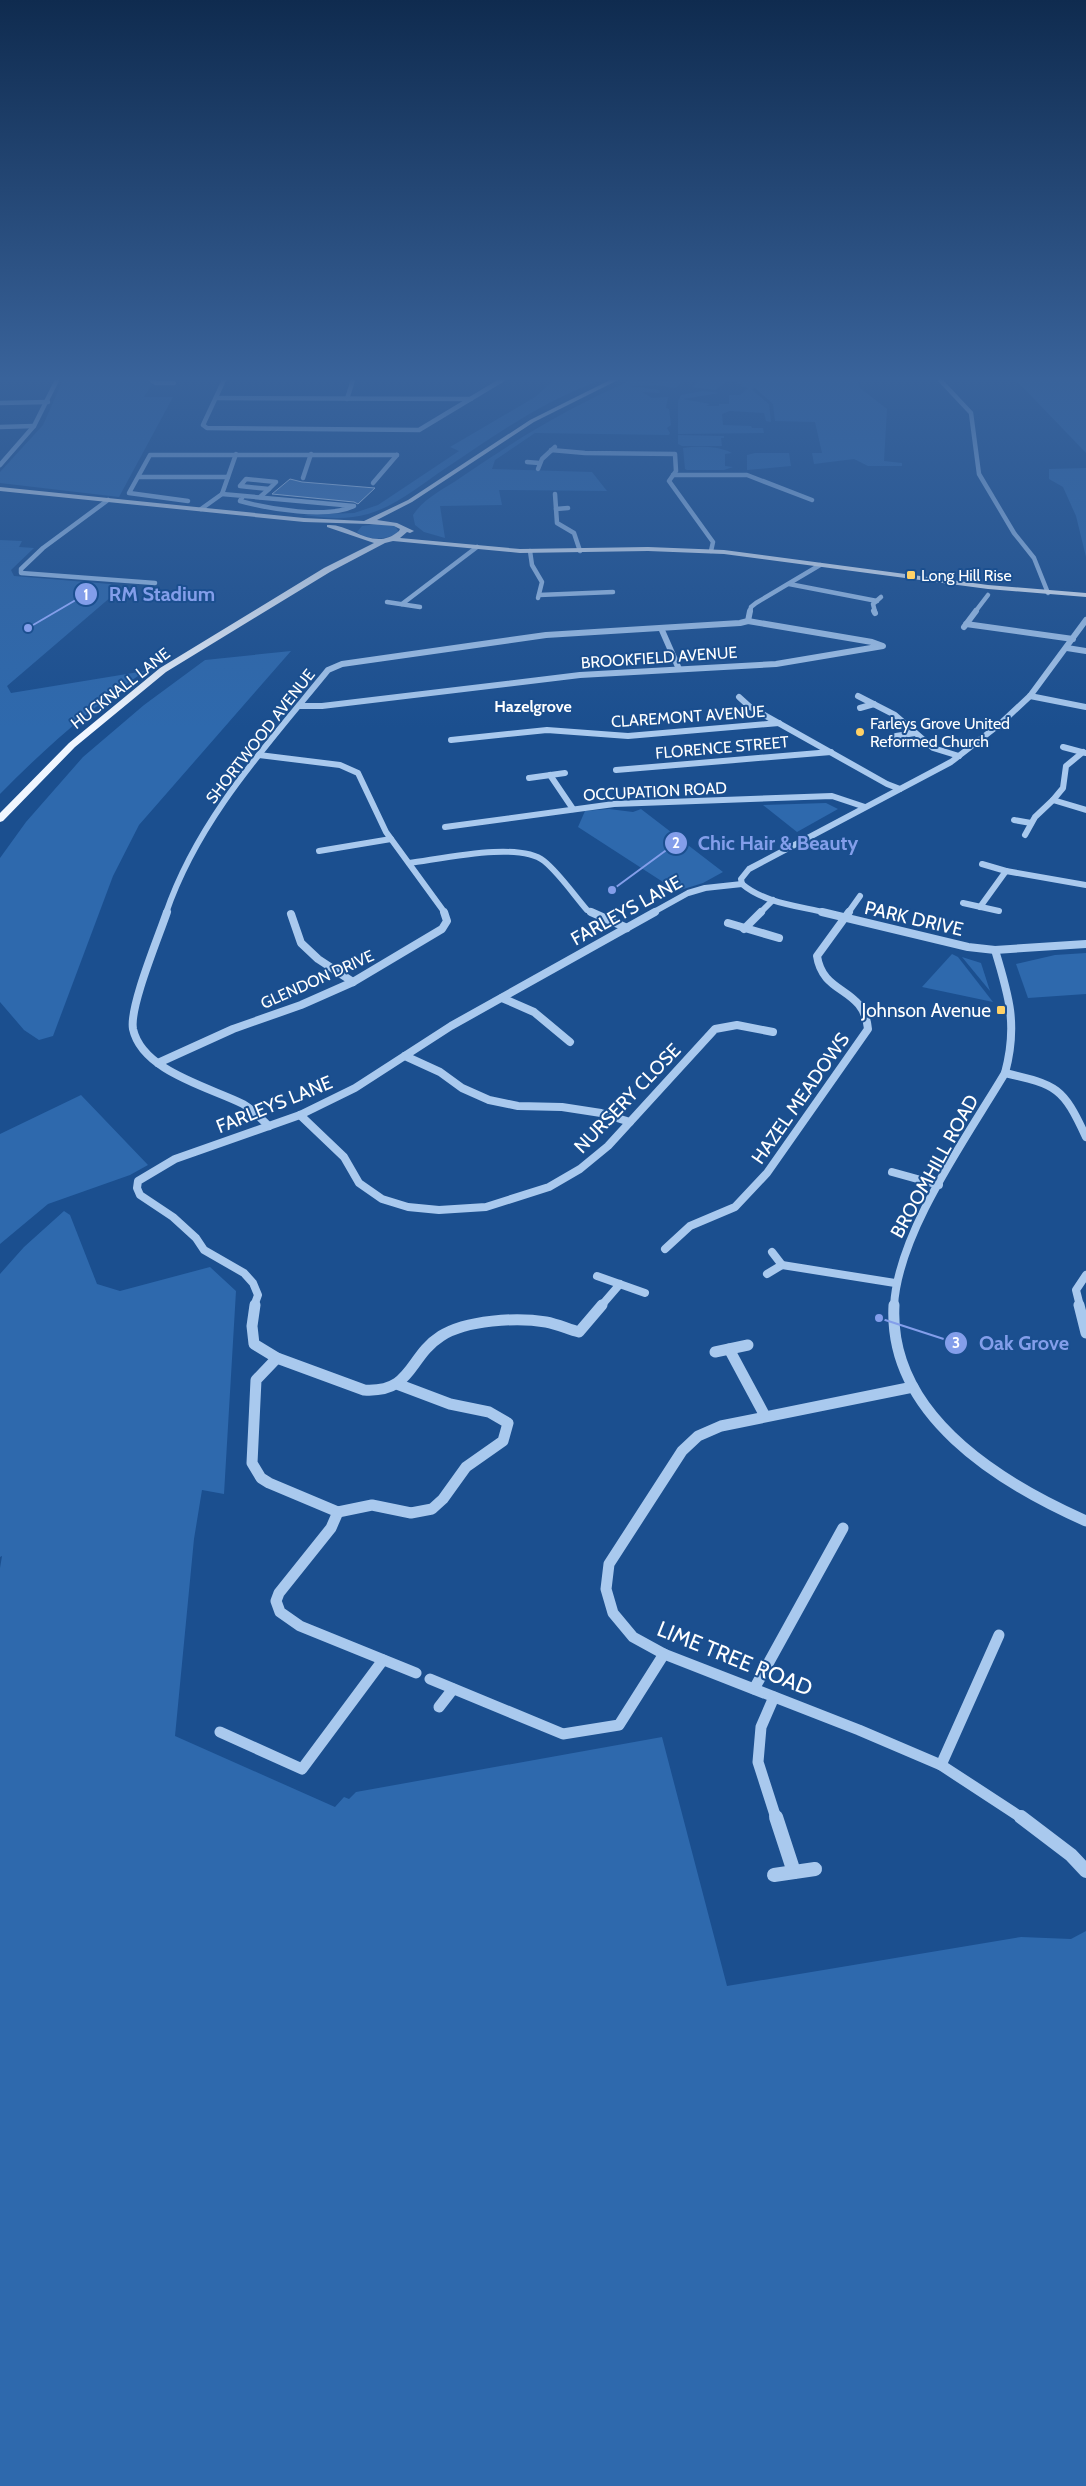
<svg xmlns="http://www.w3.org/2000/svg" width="1086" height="2486" font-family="Cabin,sans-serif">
	<rect width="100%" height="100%" fill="#1b4f8f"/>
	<!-- green -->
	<g fill="#2e69ad">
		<path d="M63 380H147L152 384 144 397H173L119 497 0 483V472L43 425Z"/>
		<path d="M554 380H602C548 398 493 436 446 468 422 484 396 506 368 514 347 520 324 518 303 515L354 513 378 505 459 451 450 447 535 397Z"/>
		<path d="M632 380 653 383 678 380 681 383 675 388 658 385 630 386 659 390 660 393 642 392 652 398 668 397 666 408 669 409 671 425 667 428 670 433 669 435 535 433 495 460 492 469 592 472 607 491 499 490 502 505 440 506 445 538 424 532 415 525 413 515C424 498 444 489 460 478 515 440 571 406 632 380Z"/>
		<path d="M699 380H858L860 388 887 409 884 461 902 463V466H868L854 459 814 464 812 453H822L815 422 775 421 773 404 755 388 751 389 769 404 771 422 766 421 764 413 730 411 722 414 723 425 751 426 752 428H763L764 433 678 434V401L681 395 703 391 720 393 683 399 710 404 706 406H719V404H729V395H740L748 388 741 386 742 384H737V382L727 381 715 390 692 387Z"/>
		<path d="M1016 380H1086V453Z"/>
		<path d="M678 435 724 436V438H721L722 446H682L678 444Z"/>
		<path d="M683 448C699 446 718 446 732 453L725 454V466L733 467 724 470H687L685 469Z"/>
		<path d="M755 453H789L791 466 747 470V455Z"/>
		<path d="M1086 468V557L1076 516 1063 487 1049 479V469Z"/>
		<path d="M377 524 395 526 399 532C388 540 367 541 357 532L362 526Z"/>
		<path d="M0 540 22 541 19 547 34 548 11 570 14 576 110 584 119 590 7 686 11 693 145 671C92 707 45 748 0 794Z"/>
		<path d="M291 651 139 825 113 876 53 1036 39 1040 24 1030 0 1002V858L26 822 83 757 144 705 205 660Z"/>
		<path d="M826 803 838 809 797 832 763 805Z"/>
		<path d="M609 809 633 812 641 809 723 872 703 883 674 892 663 882 578 827 585 811Z"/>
		<path d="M1086 953V994L1028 998 1016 964 1055 955Z"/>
		<path d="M952 954 958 957 993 1002 922 987Z"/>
		<path d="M962 957 981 963 990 991Z"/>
		<path d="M81 1095 148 1165 130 1175 48 1204 0 1244V1134Z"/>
		<path d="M64 1211 70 1215 97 1284 120 1291 210 1267 236 1291 224 1494 202 1490 194 1539 175 1736 335 1807 344 1797 349 1799 356 1792 662 1737 727 1986 1021 1937 1071 1939 1086 1931V2486H0V1568L2 1556 0 1557V1274L24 1247Z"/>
	</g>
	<!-- building -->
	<path fill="#4478b7" stroke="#cfe3fa" d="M290 479 302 482 375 488 358 504 354 502 272 494Z"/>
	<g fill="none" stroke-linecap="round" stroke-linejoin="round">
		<!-- minor-far4 -->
		<g stroke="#a9c9ee" stroke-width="4.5">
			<path d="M151 380 156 383H174"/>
			<path d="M224 380 203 425 207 428 419 430 502 380"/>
			<path d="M940 380 971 413 979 474 1014 533 1034 558 1048 593"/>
			<path d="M216 398 471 399"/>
			<path d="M347 399 353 380"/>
			<path d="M0 403 48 402"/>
			<path d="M0 427 34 426"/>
			<path d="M551 450 585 453 675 454 676 471 669 481 713 542 711 551"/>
			<path d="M527 462 539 463"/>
			<path d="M0 465 34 426 57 380"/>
			<path d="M538 469 542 459 555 447"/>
			<path d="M673 475H747L812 500"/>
			<path d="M139 477H228"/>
			<path d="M303 478 311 454"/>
			<path d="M246 479 276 482 269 489 240 486Z"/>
			<path d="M373 483 397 455"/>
			<path d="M222 494 354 506C327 519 269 509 240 501L243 496"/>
			<path d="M555 494 557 523 574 533 580 551"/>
			<path d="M260 497 269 489"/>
			<path d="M108 500 43 548 21 569V573L155 583"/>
			<path d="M188 501 129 493 150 455H397"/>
			<path d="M201 509 222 494 236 454"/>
			<path d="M556 509 568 508"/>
			<path d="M530 551 532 565 542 582 538 598"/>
			<path d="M789 584 877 601"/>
			<path d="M539 595 613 592"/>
			<path d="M387 602 420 607"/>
			<path d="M402 604 477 547"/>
			<path d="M750 612 751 607 756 603 820 565"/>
			<path d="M875 612 873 604 881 597"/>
			<path d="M975 612 988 595"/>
		</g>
		<!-- minor-far3 -->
		<g stroke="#a9c9ee" stroke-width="6">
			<path d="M874 611 875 613"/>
			<path d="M966 624 1073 639"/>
			<path d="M964 627 976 611"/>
			<path d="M661 628 679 669"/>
			<path d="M1067 648 1086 651"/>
			<path d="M858 696 895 715 933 748 959 756"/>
			<path d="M1030 696 1086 707"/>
			<path d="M739 697 750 707 887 784 900 789"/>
			<path d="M299 706H322L580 675 776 664 883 646 872 642 748 621"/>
			<path d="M860 708 874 704"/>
			<path d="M896 736 915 733"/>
			<path d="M451 740 547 730 628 736 779 723"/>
			<path d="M1063 747 1086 753"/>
			<path d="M259 755 340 765 358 773 386 832 445 913"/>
			<path d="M616 770 831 752"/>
			<path d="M550 775 573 809"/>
			<path d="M529 778 565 773"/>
			<path d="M1053 800 1063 788 1066 766 1083 752"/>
			<path d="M1014 820 1031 823"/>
			<path d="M445 827 614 804 832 796 865 807"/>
			<path d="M1025 835 1035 817 1053 800 1086 810"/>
			<path d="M319 851 391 839"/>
			<path d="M409 863C441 859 519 841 544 861 559 873 574 895 587 910L594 913"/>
			<path d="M982 864 1006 871"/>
			<path d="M742 884 741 879 749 869 951 762 1000 724 1030 696 1086 620"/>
			<path d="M742 884C764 903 799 906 827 913"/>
			<path d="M963 903 999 911"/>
			<path d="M980 907 1006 871 1086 885"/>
			<path d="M166 913C198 819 267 745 328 670L342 664 546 635 740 623 748 621 750 611"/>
			<path d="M652 913 688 893 705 888 742 884"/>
			<path d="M760 913 773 900"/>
			<path d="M848 913 860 896"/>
		</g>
		<!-- minor-far2 -->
		<g stroke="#a9c9ee" stroke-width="8">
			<path d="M167 912C159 936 129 1007 133 1029 142 1071 209 1087 243 1104 252 1109 261 1119 269 1126"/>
			<path d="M591 912 627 928"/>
			<path d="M822 912 968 947 995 950 1086 944"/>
			<path d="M291 914 301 943 318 959 353 982"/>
			<path d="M728 923 779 938"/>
			<path d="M744 929 761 912"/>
			<path d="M502 998 534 1012 570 1042"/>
			<path d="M405 1056 440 1072 462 1088 489 1100 518 1106 562 1107 601 1113 630 1122"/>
			<path d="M158 1063 233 1029 301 1005 353 982 442 929 447 921 444 912"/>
			<path d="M1005 1073C1057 1085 1063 1087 1086 1137"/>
			<path d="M300 1115 344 1157 359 1183 382 1199 408 1207 439 1210 486 1207 549 1187 580 1169 608 1146 715 1029 737 1025 773 1032"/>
			<path d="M892 1172 939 1185"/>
			<path d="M665 1249 690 1226 735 1207 767 1173 868 1029C864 986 823 996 817 956L849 912"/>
			<path d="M782 1265 895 1283"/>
			<path d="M767 1274 782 1265 772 1252"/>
			<path d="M597 1276 645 1293"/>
			<path d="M254 1306 258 1295 253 1283 244 1273 204 1250 196 1238 173 1217 140 1195 137 1188 138 1181 175 1159 300 1115 355 1088 451 1026 655 912"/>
			<path d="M601 1306 620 1284"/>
			<path d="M894 1306C898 1232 967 1137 1005 1073 1018 1025 1009 996 995 950"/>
			<path d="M1080 1306 1076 1290 1086 1275"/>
		</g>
		<!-- minor-far1 -->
		<g stroke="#a9c9ee" stroke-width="11">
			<path d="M255 1305 252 1326 254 1344 277 1358 364 1390C413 1393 408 1357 441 1336 466 1320 517 1317 546 1322 557 1324 568 1329 579 1332L602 1305"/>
			<path d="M894 1305C888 1414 998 1482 1086 1521"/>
			<path d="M1079 1305 1086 1333"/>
			<path d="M729 1349 765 1416"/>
			<path d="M715 1352 748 1345"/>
			<path d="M277 1358 256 1380 252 1463 261 1478 269 1483 338 1512"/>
			<path d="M913 1387 721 1426 698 1436 682 1451 609 1564 606 1589 613 1613 633 1637 664 1654 859 1730 941 1765 1022 1818"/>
			<path d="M338 1512 372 1505 411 1513 432 1509 443 1499 466 1467 503 1441 508 1423 489 1412 450 1404 397 1384"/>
			<path d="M338 1512 331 1528 279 1593 276 1601 280 1612 300 1626 416 1673"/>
			<path d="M430 1679 563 1734 619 1725 664 1654"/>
			<path d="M754 1689 843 1528"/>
			<path d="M774 1697 761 1727 758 1762 776 1818"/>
			<path d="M439 1707 453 1689"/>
			<path d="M220 1732 302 1769 383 1660"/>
			<path d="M941 1765 999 1635"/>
		</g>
		<!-- minor -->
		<g stroke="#a9c9ee" stroke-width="14">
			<path d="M776 1817 794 1872"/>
			<path d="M1021 1817 1071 1855 1086 1871"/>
			<path d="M774 1875 815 1869"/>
		</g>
		<!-- major -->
		<path fill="#f0f6ff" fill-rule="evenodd" d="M610 380H618L534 422 412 502 377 520 397 523 414 531 410 533 407 532 400 538 520 549 648 547 724 550 988 585 1086 593V597L988 589 724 554 648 551 520 553 393 541 385 543 330 572 166 672 75 747 3 821 0 822V813L69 743 160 668 324 568 374 543 327 527V525C352 523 373 553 399 531L400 529 394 526 369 524 304 522 0 491V487L304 518 364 521 408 500 530 420Z"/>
	</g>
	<!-- sky -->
	<linearGradient id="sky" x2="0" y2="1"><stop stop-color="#0f2b4f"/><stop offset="0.52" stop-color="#39639b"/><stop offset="1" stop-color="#39639b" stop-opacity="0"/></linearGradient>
	<rect width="1086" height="728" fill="url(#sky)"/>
	<!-- markers -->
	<g fill="#ffd166" stroke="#1b4f8f" stroke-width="2">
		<rect x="906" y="570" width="10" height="10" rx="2.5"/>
		<circle cx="860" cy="732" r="5"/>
		<rect x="996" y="1005" width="10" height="10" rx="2.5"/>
	</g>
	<g text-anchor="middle" stroke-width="4" stroke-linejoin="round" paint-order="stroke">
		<!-- far-poi labels -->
		<g font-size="16" fill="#fff" stroke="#1b4f8f" text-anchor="start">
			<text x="921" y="581">Long Hill Rise</text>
			<text x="870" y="729">Farleys Grove United<tspan x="870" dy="18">Reformed Church</tspan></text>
		</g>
		<!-- far-street labels -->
		<g font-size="16" fill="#fff" stroke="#1b4f8f">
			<text transform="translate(659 657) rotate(-4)" y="6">BROOKFIELD AVENUE</text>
			<text transform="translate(120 688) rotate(-38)" y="6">HUCKNALL LANE</text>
			<text transform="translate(688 716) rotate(-4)" y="6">CLAREMONT AVENUE</text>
			<text transform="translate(260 736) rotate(-52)" y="6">SHORTWOOD AVENUE</text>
			<text transform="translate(722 747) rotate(-5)" y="6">FLORENCE STREET</text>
			<text transform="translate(655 791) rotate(-3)" y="6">OCCUPATION ROAD</text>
			<text transform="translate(317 979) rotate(-24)" y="6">GLENDON DRIVE</text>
		</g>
		<!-- far-neighbourhood labels -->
		<g font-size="16" font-weight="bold" fill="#fff" stroke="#1b4f8f">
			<text x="533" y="712">Hazelgrove</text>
		</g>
		<!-- street labels -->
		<g font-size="19" fill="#fff" stroke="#1b4f8f">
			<text transform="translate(626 910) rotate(-29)" y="7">FARLEYS LANE</text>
			<text transform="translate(914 918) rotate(13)" y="7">PARK DRIVE</text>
			<text transform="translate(627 1098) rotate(-46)" y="7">NURSERY CLOSE</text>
			<text transform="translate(800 1098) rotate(-55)" y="7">HAZEL MEADOWS</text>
			<text transform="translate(274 1104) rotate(-22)" y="7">FARLEYS LANE</text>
			<text transform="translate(934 1166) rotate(-61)" y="7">BROOMHILL ROAD</text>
		</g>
		<!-- poi labels -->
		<g font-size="19" fill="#fff" stroke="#1b4f8f" text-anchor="end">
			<text x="991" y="1017">Johnson Avenue</text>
		</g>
		<!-- near-street labels -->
		<g font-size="22" fill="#fff" stroke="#1b4f8f">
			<text transform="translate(735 1658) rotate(22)" y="8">LIME TREE ROAD</text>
		</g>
	</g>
	<!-- callouts -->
	<path fill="none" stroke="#839eea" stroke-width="2" d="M28 628L86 594M612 890L676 843M879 1318L956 1343"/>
	<g fill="#839eea" stroke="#1b4f8f" stroke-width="2">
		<circle cx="28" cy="628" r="5"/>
		<circle cx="612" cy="890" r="5"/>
		<circle cx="879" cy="1318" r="5"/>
		<circle cx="86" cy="594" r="12"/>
		<circle cx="676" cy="843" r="12"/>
		<circle cx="956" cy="1343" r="12"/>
	</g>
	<g font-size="15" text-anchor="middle" font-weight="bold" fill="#fff">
		<text x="86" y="600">1</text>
		<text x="676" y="848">2</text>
		<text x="956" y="1348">3</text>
	</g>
	<g font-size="20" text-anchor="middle" font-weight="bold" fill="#839eea" stroke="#1b4f8f" stroke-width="4" stroke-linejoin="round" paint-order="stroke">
		<text x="162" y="601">RM Stadium</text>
		<text x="778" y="850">Chic Hair &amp; Beauty</text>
		<text x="1024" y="1350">Oak Grove</text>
	</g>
</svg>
